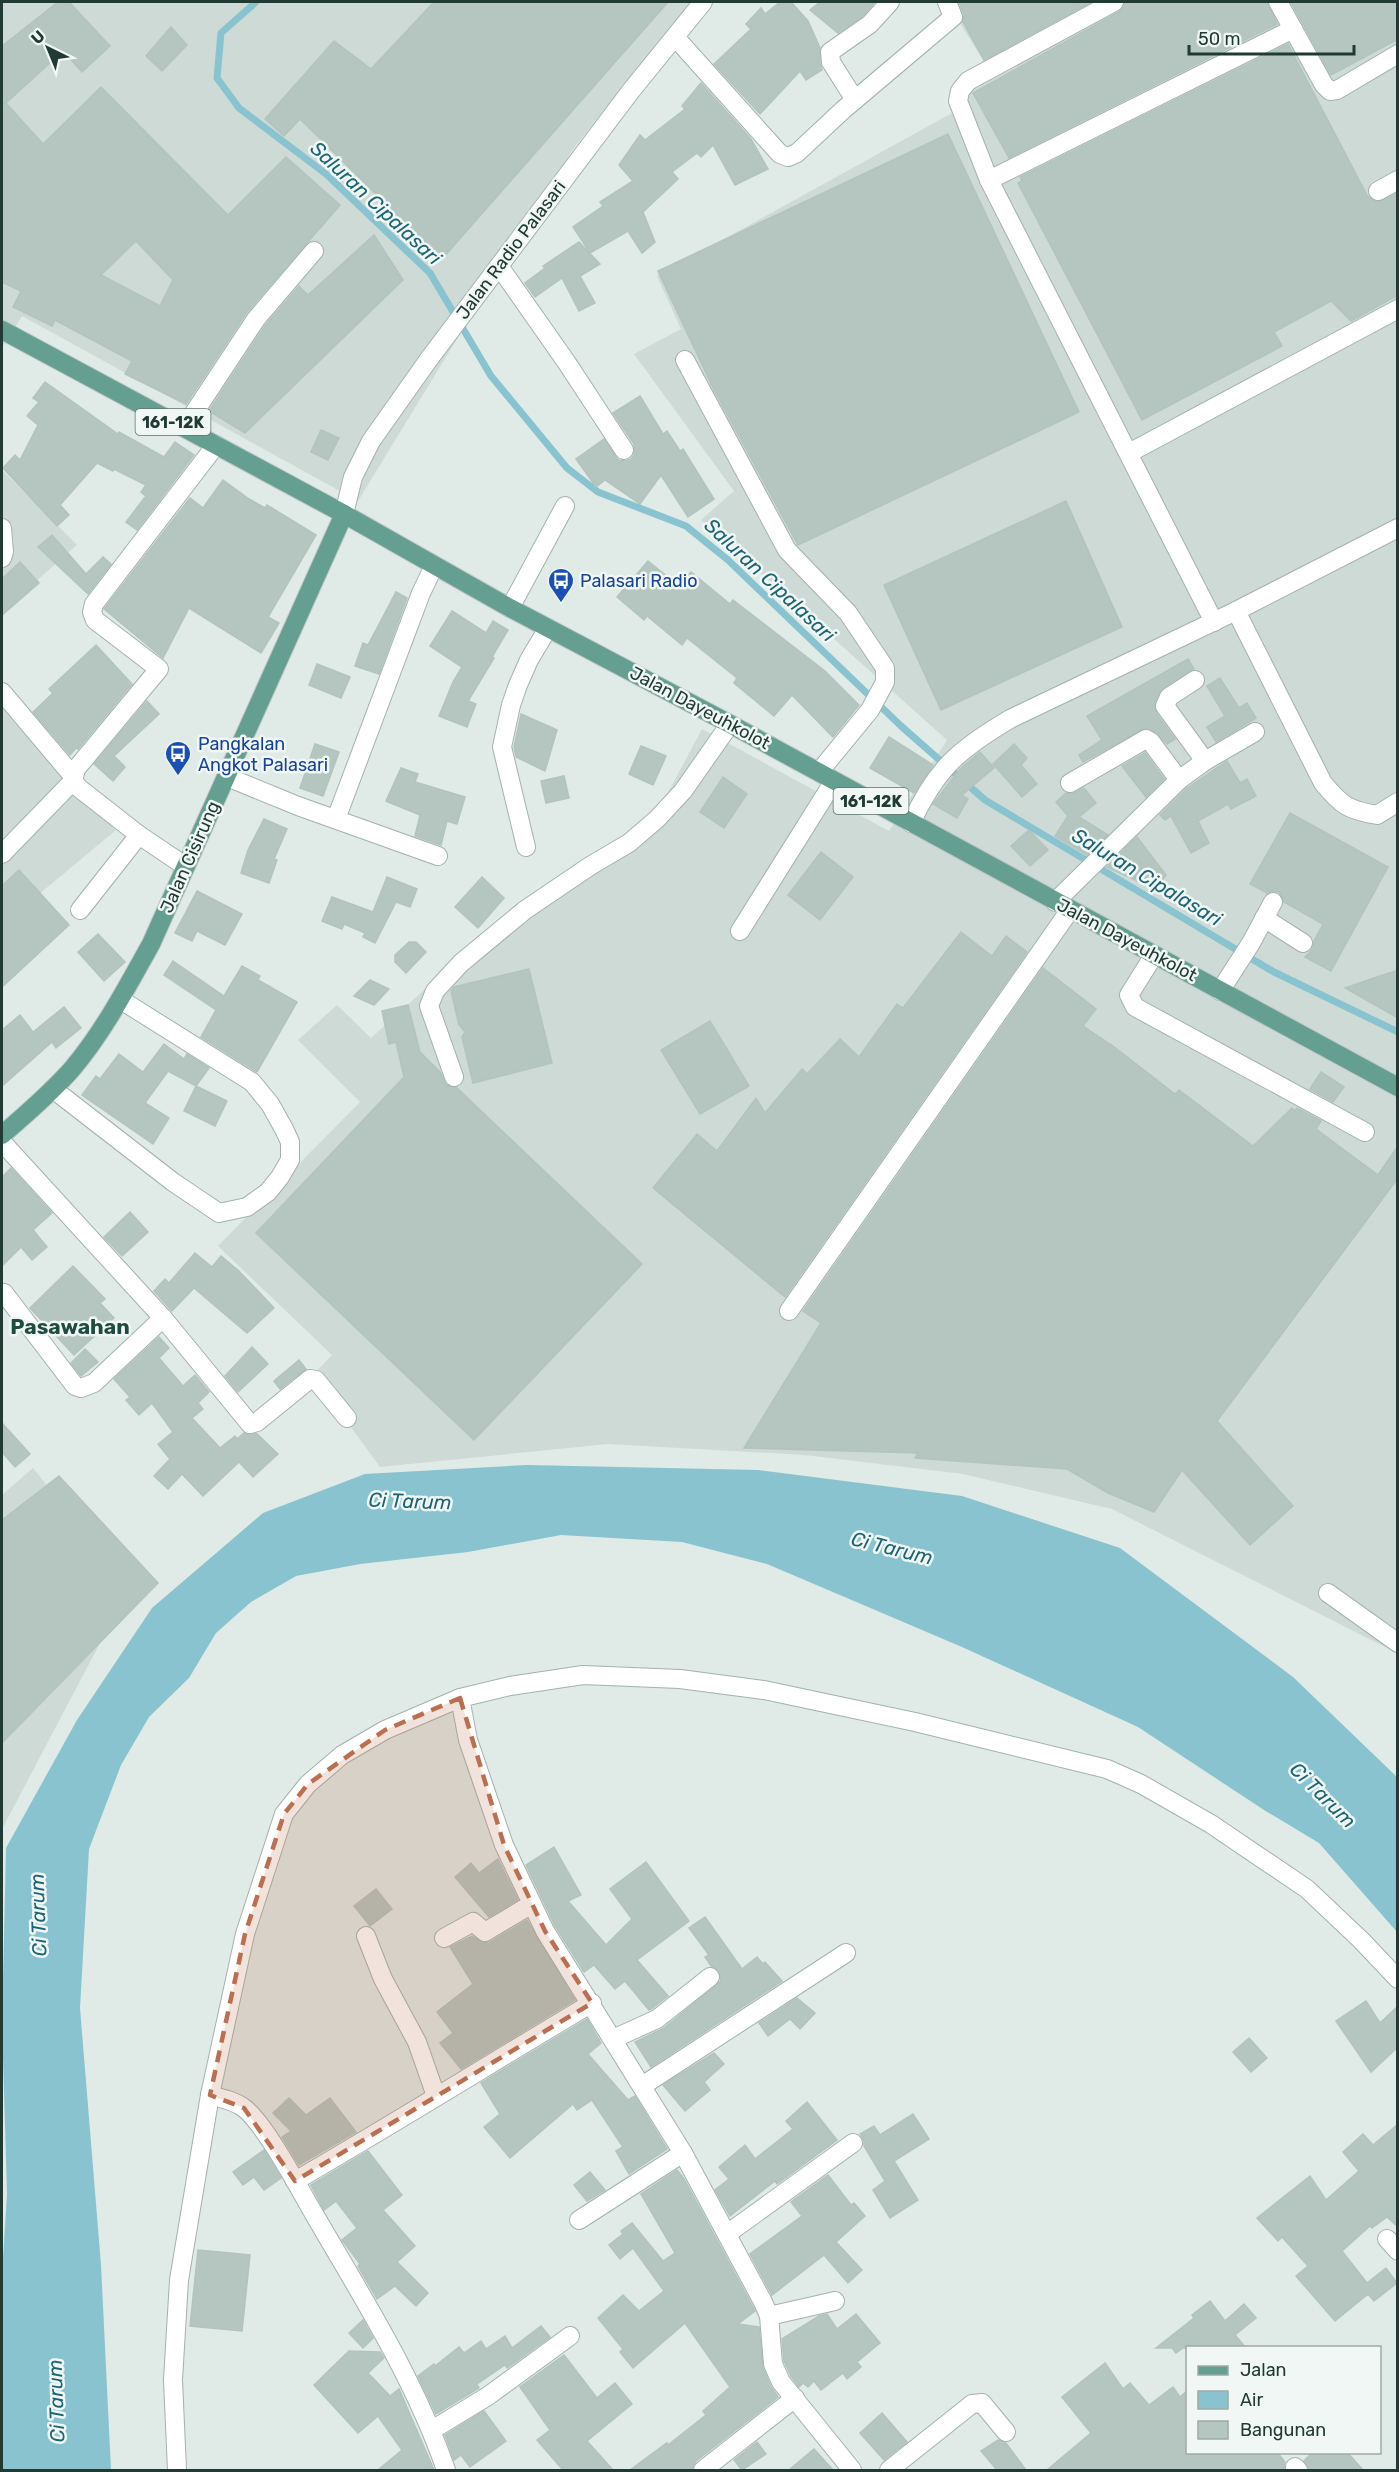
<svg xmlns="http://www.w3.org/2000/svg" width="1399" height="2472" font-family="Rubik,sans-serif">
	<rect width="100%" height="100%" fill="#e0eae6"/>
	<!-- built -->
	<g fill="#cedad5">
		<path d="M2 2H690L573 149 358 501 22 316 2 347Z"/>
		<path d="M947 2H1397V1653L1112 1509 963 1474 805 1455 608 1444 380 1467 313 1375 332 1355 218 1246 360 1102 298 1040 337 1005 371 1038 522 901 656 815 702 729 889 831 947 740 701 520 734 491 634 354 681 329 657 276 952 113 963 86 984 62Z"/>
		<path d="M2 470 77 545 2 611Z"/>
		<path d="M2 704 116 830 2 925Z"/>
		<path d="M33 1468 129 1588 2 1829V1495Z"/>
	</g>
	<!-- water -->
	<path fill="#88c3cf" d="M527 1465 758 1470 962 1496 1120 1548 1293 1677 1397 1777V1932L1319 1843 1264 1810 1138 1727 962 1647 767 1564 682 1542 561 1535 468 1552 360 1564 296 1576 251 1602 216 1633 189 1678 149 1717 121 1765 89 1849 80 2008 101 2265 111 2470H2V2275L7 2194 2 2023 6 1848 77 1720 152 1608 263 1513 365 1474Z"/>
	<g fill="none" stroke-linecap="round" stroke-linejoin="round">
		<!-- stream -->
		<path stroke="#88c3cf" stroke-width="7" d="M256 2 221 33 217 78 239 108 326 174 430 273 491 376 567 468 598 492 686 526 728 560 901 726 985 800 1274 972 1398 1032"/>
	</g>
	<!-- building -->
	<g fill="#b5c5bf" stroke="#b2c4bd" stroke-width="1.5" fill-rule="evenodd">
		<path d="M58 2H69L110 46 82 72 63 51 6 103 43 144 101 87 228 215 286 157 340 205 247 312 186 404 125 374 132 361 55 320 52 326 13 307 21 291 2 282V46ZM136 241 173 280 160 306 101 275Z"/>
		<path d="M434 2H668L442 259 300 119 284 136 265 119 334 41 371 69Z"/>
		<path d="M780 2H791L808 21 820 48V63L822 70 806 80 800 71 760 114 714 64 751 29 746 24 761 8 765 14Z"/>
		<path d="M820 2H875L863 16 838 33 810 10Z"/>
		<path d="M959 2H1091L984 60 963 22 964 14Z"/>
		<path d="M1125 2H1267L1277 24 1009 158 973 93 1119 12Z"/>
		<path d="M1291 2H1398V39L1331 75Z"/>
		<path d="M171 27 187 45 162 71 146 56Z"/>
		<path d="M1288 44 1368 197 1378 202 1398 193V295L1351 321 1331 301 1274 332 1282 346 1142 420 1018 183 1022 181 1020 177Z"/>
		<path d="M701 83 751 139 768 169 735 185 713 145 701 157 697 153 672 172 678 179 643 212 655 242 642 253 628 231 590 253 573 227 603 206 600 202 633 181 619 165 640 135 645 140 685 109 682 106Z"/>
		<path d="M948 134 1079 412 798 545 714 390 658 271Z"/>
		<path d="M374 235 403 280 245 433 209 411 265 326 299 286 308 295Z"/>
		<path d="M579 242 600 264 580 276 595 303 579 311 562 278 535 297 525 283 545 268 543 266Z"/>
		<path d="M45 382 118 434 119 432 164 457 175 442 194 455 137 530 126 522 146 496 141 492 146 485 114 469 113 471 97 463 60 505 69 515 57 526 3 468 15 455 20 460 38 425 27 416 39 402 33 398Z"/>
		<path d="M640 396 663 434 667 431 680 451 683 449 714 499 688 517 661 475 640 504 605 480 596 487 576 459 604 439 618 460 625 461 631 459 634 455V444L613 413Z"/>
		<path d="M321 430 339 438 328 460 311 452Z"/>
		<path d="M223 480 249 499 265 508 267 505 316 535 268 617 279 623 261 653 189 608 163 658 104 609 190 498 203 508Z"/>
		<path d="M1066 501 1122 627 941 710 884 585Z"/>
		<path d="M52 535 86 574 103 557 111 564 88 594 38 547Z"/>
		<path d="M648 561 679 586 691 572 730 604 733 600 825 671 859 705 833 737 792 695 774 716 734 683 737 678 687 638 682 645 647 616 644 620 617 597Z"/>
		<path d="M20 562 39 583 2 615V579Z"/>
		<path d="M396 592 407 598 379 674 355 666 363 643 368 645Z"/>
		<path d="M452 611 486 633 493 621 508 630 492 657 494 658 468 701 476 704 467 727 439 716 453 682 462 667 430 646Z"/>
		<path d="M96 645 132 684 78 749 76 748 70 755 33 712 53 693 49 689Z"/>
		<path d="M1188 659 1194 669 1163 688 1155 702 1156 713 1175 739 1167 744 1157 733 1145 728 1083 762 1079 755 1102 740 1087 716Z"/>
		<path d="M317 664 350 677 341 698 309 685Z"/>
		<path d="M1220 678 1239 708 1247 703 1256 718 1216 742 1207 727 1225 716 1207 686Z"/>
		<path d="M147 701 159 714 114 756 125 767 113 781 94 764Z"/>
		<path d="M521 714 557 730 545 771 516 757 514 747Z"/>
		<path d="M889 737 933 765 914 793 870 768Z"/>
		<path d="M315 744 339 752 323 796 300 788Z"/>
		<path d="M1014 744 1027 758 1021 765 1037 784 1022 797 993 764Z"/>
		<path d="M641 746 666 756 653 785 629 774Z"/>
		<path d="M980 752 994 768 962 795 968 799 957 818 933 804 959 770Z"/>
		<path d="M1145 753 1164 779 1146 797 1122 766Z"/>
		<path d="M1227 761 1240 783 1247 779 1256 796 1231 809 1228 804 1198 821 1209 843 1191 853 1171 816 1165 820 1160 815 1186 789Z"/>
		<path d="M401 768 418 774 415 782 465 797 457 824 447 821 441 845 415 836 420 815 386 801Z"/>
		<path d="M564 776 569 798 546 803 541 781Z"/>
		<path d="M723 777 747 794 724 828 700 812Z"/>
		<path d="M1084 788 1096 803 1079 817 1108 835 1087 855 1055 836 1068 816 1056 802 1066 793H1075Z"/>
		<path d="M1290 813 1388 867 1331 971 1305 957 1313 949 1314 941 1323 924 1284 902 1279 892 1272 891 1267 893 1250 884Z"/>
		<path d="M264 819 287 829 274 859 277 860 269 883 241 873 248 850Z"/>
		<path d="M1029 830 1048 850 1030 866 1011 846Z"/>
		<path d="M1137 837 1166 875 1155 889 1107 867Z"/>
		<path d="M821 852 853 877 820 920 788 895Z"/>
		<path d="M19 870 69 925 2 987V886Z"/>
		<path d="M387 877 417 889 410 907 396 902 375 943 363 937 365 933 344 924 342 929 322 921 332 897 373 912Z"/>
		<path d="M482 877 504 898 478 928 455 907Z"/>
		<path d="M197 891 242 914 225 945 197 931 192 941 175 933Z"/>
		<path d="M961 932 992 956 1006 936 1027 952 785 1297 653 1188 697 1134 717 1151 756 1098 765 1113 802 1069 807 1074 840 1039 859 1057 897 1004 903 1008Z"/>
		<path d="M98 934 125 962 104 981 78 952Z"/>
		<path d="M409 942H416L426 952 406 973 395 962V955Z"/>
		<path d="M173 961 224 996 242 966 260 976 258 980 297 1002 257 1072 201 1037 216 1010 164 975Z"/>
		<path d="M1043 968 1096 1009 1083 1026 1113 1046 1175 1094 1179 1090 1253 1146 1292 1108 1295 1111 1297 1108 1321 1121 1316 1129 1378 1175 1398 1146V1178L1217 1421 1293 1506 1250 1545 1182 1470 1154 1512 1108 1493 1067 1469 915 1458 918 1453 744 1448 821 1323 803 1311Z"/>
		<path d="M529 969 552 1063 473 1083 462 1037 465 1032 459 1025 451 991 454 987Z"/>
		<path d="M1398 970V1018L1345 988 1374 978Z"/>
		<path d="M370 980 389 989 374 1005 354 996Z"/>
		<path d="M408 1005 420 1052 440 1072 446 1085 457 1088 642 1264 474 1440 256 1233 404 1077 396 1042 389 1044 382 1011Z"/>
		<path d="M64 1007 81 1028 56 1048 52 1042 2 1086V1030L20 1015 33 1032Z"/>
		<path d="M710 1021 749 1086 700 1114 661 1050Z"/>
		<path d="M164 1044 184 1059 187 1054 209 1068 196 1086 168 1071 145 1103 169 1118 153 1144 82 1095 96 1076 100 1079 119 1054 143 1072Z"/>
		<path d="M1321 1072 1344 1087 1333 1102 1310 1089Z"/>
		<path d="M196 1086 227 1101 215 1126 184 1111Z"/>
		<path d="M11 1168 52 1213 33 1230 47 1247 32 1260 21 1247 2 1266V1177Z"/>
		<path d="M130 1212 148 1232 122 1256 104 1237Z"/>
		<path d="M195 1253 212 1267 221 1256 239 1271 274 1308 247 1333 194 1288 172 1311 154 1291 165 1279 169 1283Z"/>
		<path d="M73 1266 105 1299 100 1303 114 1318 74 1355 30 1308Z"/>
		<path d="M159 1337 169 1348 159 1358 183 1386 195 1375 209 1392 198 1403 203 1409 192 1418 220 1448 235 1436 237 1439 244 1433 257 1434 278 1454 253 1477 239 1462 203 1496 182 1474 168 1489 154 1476 170 1459 158 1444 173 1432 152 1403 139 1415 126 1400 130 1397 114 1379Z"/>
		<path d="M252 1347 268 1364 238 1392 225 1376Z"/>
		<path d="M85 1349 98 1362 81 1376 71 1363Z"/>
		<path d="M299 1360 306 1369 280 1389 274 1381Z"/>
		<path d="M2 1423 30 1454 15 1467 2 1452Z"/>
		<path d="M59 1476 158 1583 2 1743V1520Z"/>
		<path d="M554 1847 581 1895 568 1901 606 1945 632 1919 610 1889 646 1862 689 1921 637 1960 668 1996 651 2009 649 2010 625 1981 615 1989 594 1965 584 1972 555 1926 526 1865Z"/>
		<path d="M498 1859 518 1900 489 1917 455 1877 471 1863 479 1873Z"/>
		<path d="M376 1889 392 1909 370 1926 354 1906Z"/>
		<path d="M705 1917 742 1969 757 1957 763 1964 765 1962 782 1981 651 2067 635 2042 664 2028 721 1981 719 1971 711 1966 705 1957 709 1955 689 1928Z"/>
		<path d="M527 1920 575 2000 461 2069 440 2043 453 2033 437 2012 473 1984 450 1947 472 1936 483 1943 490 1942Z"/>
		<path d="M797 1998 815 2013 800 2029 790 2019 768 2036 759 2023Z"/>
		<path d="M1366 2001 1380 2023 1398 2006V2047L1371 2072 1336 2021Z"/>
		<path d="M587 2019 601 2043 588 2054 628 2100 635 2096 667 2149 629 2174 616 2151 623 2147 592 2100 577 2110 573 2104 510 2158 484 2127 500 2114 481 2083Z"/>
		<path d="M1249 2038 1267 2058 1251 2072 1233 2052Z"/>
		<path d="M714 2053 724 2064 704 2082 710 2090 685 2111 663 2085Z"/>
		<path d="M289 2098 306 2115 330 2098 356 2132 299 2165 282 2137 291 2131 273 2113Z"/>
		<path d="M807 2102 837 2140 777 2184 775 2181 730 2216 715 2190 729 2179 719 2167 745 2145 755 2159 793 2129 786 2121Z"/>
		<path d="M913 2114 929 2139 894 2161 918 2200 890 2218 873 2190 885 2181 864 2146V2141L860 2134 874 2126 880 2135Z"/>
		<path d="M1398 2124V2227L1387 2217 1372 2228 1370 2226 1342 2251 1367 2283 1386 2268 1397 2283 1374 2301 1368 2294 1335 2321 1296 2276 1308 2266 1282 2237 1278 2241 1257 2218 1310 2176 1326 2200 1359 2171 1343 2152 1363 2134 1373 2145Z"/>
		<path d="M264 2150 281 2178 264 2190 254 2177 243 2185 233 2172Z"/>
		<path d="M368 2151 402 2195 383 2210 415 2246 397 2262 428 2293 416 2306 395 2286 377 2299 358 2266 360 2264 342 2240 357 2228 336 2201 324 2210 311 2185Z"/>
		<path d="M677 2170 684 2179 753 2307 755 2311 738 2324 759 2327 763 2368 771 2387 778 2397 696 2461 692 2470H630L667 2443 668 2445 706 2415 703 2411 730 2387 685 2323 633 2368 620 2352 623 2349 598 2318 623 2295 639 2311 664 2291 633 2248 620 2259 609 2245 623 2234 621 2231 632 2223 663 2261 675 2253 641 2194Z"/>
		<path d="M590 2172 605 2190 587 2201 574 2185Z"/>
		<path d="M828 2175 851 2205 854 2203 865 2216 836 2242 862 2270 848 2283 824 2255 772 2295 750 2254 802 2216 791 2202Z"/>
		<path d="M198 2250 250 2255 242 2331 190 2326Z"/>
		<path d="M1210 2301 1225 2321 1244 2304 1256 2318 1235 2335 1246 2348H1183L1176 2353 1172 2348H1156L1194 2318 1192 2315Z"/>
		<path d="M827 2314 837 2329 856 2314 880 2343 857 2362 861 2367 847 2379 843 2373 821 2390 814 2381 808 2387 803 2383 799 2387 791 2376 784 2361 782 2339 819 2316Z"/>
		<path d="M363 2320 373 2338 363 2348 349 2333Z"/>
		<path d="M541 2326 550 2337 507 2368 505 2365 477 2384 479 2388 436 2414 418 2376 434 2364 435 2366 459 2347 464 2353 481 2341 486 2349 505 2336 512 2348Z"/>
		<path d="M349 2351 380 2352 384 2358 368 2373 390 2396 399 2389 434 2470H378L402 2450 378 2416 358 2433 314 2385Z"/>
		<path d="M564 2355 597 2398 615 2383 632 2404 587 2441 613 2470H563L537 2440 550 2430 520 2387Z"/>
		<path d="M1105 2363 1123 2389 1130 2383 1149 2405 1173 2387 1180 2397 1188 2390V2452H1277L1285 2462 1284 2470H1047L1091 2433 1062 2397Z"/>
		<path d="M484 2411 506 2441 470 2467 461 2455 454 2460 445 2435Z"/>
		<path d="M882 2413 907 2442 884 2460 860 2433Z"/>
		<path d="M998 2440 1006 2443 1026 2470H997L981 2451Z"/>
		<path d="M757 2442 766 2454 742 2470 734 2460Z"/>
		<path d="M814 2449 833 2470H789Z"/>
		<path d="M1313 2452H1347L1363 2470H1309L1304 2461Z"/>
	</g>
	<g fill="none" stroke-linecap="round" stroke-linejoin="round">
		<defs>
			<g id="minor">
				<path d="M1114 2 968 81 960 91 958 101 989 180 1214 622"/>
				<path d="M1278 2 1324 85 1330 91 1337 90 1398 54"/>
				<path d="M675 37 780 154 788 157 797 153 843 110 953 17 947 2"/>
				<path d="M855 100 831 62 830 52 870 24 890 2"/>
				<path d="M989 180 1293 29"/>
				<path d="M1378 191 1398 180"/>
				<path d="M499 266 567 363 624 450"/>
				<path d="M685 360 787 550 848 613 885 668V682L870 710 819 772"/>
				<path d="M184 428 256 319 314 251"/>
				<path d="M1129 453 1398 309"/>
				<path d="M344 514 353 477 371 441 429 359 630 92 703 2"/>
				<path d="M2 528 4 552 2 558"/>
				<path d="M510 608 565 506"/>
				<path d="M1236 611 1323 783C1342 806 1348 810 1377 815L1398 802"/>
				<path d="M1195 680 1169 697 1165 706 1205 761"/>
				<path d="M2 692 73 776"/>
				<path d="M227 777 298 806 438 856"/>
				<path d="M1070 783 1146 739 1151 742 1179 780"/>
				<path d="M336 819 421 593 434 566"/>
				<path d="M911 823C937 768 958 750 1010 719L1236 611 1398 528"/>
				<path d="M526 847 502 747 511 705 518 685 529 660 548 628"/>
				<path d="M2 854 73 781"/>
				<path d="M185 866 139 835 79 788 73 781 76 769 159 669 95 620 92 612 94 604 216 445"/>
				<path d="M1055 902 1179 780 1205 761 1255 732"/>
				<path d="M80 910 139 835"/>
				<path d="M1264 918 1303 943"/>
				<path d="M740 931 834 781"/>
				<path d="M1154 955 1129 995 1135 1007 1365 1132"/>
				<path d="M1220 991 1251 943 1273 902"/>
				<path d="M454 1077 429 1006 435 991 461 963 525 910 590 866 629 843 657 819 683 791 730 724"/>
				<path d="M53 1089 173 1182 219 1213 247 1207 268 1192 280 1177 290 1160V1142L284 1129 270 1104 252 1082 121 1000"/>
				<path d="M2 1142 163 1318"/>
				<path d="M4 1293 75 1386 81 1388 94 1383 163 1318 250 1424 257 1422 310 1379 316 1380 347 1418"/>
				<path d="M789 1311 1070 910"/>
				<path d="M1328 1593 1398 1643"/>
				<path d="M460 1698 468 1740 504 1845 545 1931 683 2153 763 2302 769 2316 773 2364 781 2382 852 2470"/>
				<path d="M366 1936 383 1979 417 2042 436 2096"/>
				<path d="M444 1938 473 1922 485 1932 532 1904"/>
				<path d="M613 2039 657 2019 710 1977"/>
				<path d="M642 2086 846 1953"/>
				<path d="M210 2095C221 2098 235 2101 244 2108 264 2123 297 2184 310 2207 359 2292 414 2377 446 2470"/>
				<path d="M295 2181C395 2123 493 2062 592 2003"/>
				<path d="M579 2220 683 2153"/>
				<path d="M727 2234 853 2143"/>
				<path d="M1387 2239 1398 2251"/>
				<path d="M769 2316 835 2301"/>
				<path d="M432 2430 488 2396 570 2336"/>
				<path d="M1295 2467 1298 2470"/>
				<path d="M177 2470 173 2380 179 2280 210 2095 245 1934 284 1814 308 1784 342 1755 385 1730 460 1698 510 1686 583 1675 680 1679 764 1690 915 1722 1107 1769 1141 1784 1211 1824 1307 1889 1361 1940 1398 1979"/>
				<path d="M703 2470 795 2398"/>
				<path d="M889 2470 972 2404 982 2403 1006 2432"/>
			</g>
			<g id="major">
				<path d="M2 330 344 514 510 608 730 724 1398 1087"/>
				<path d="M2 1135C26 1114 51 1093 72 1069 104 1031 127 987 151 944L344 514"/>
			</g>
		</defs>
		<!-- minor casing -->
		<use href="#minor" stroke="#a3b2ad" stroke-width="20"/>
		<!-- major casing -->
		<use href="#major" stroke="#bcc4c2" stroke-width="20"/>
		<!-- minor -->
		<use href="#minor" stroke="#fff" stroke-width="18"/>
		<!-- major -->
		<use href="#major" stroke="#659f91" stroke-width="18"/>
	</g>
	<!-- marked area -->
	<path fill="#bb6f50" fill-opacity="0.2" stroke="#bb6f50" stroke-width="4.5" stroke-dasharray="12 8" stroke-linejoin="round" d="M460 1698 504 1845 545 1931 592 2003 295 2181 244 2108 210 2095 245 1934 284 1814 308 1784 385 1730Z"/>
	<!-- icons -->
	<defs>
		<symbol id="bus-pin" viewBox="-11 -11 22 30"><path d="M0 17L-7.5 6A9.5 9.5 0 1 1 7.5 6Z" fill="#1a4fb4" stroke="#f0f7f4"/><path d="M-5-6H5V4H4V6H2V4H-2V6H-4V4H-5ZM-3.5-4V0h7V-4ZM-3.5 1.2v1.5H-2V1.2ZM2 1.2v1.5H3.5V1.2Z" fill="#fff"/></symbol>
	</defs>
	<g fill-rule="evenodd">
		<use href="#bus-pin" x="546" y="566" width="30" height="40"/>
		<use href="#bus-pin" x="163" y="739" width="30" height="40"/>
	</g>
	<g text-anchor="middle" stroke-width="5" stroke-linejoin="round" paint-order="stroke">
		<!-- shield labels -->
		<g fill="#f0f7f4" stroke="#5f736e" stroke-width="1.5">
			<rect x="135.5" y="409" width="75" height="26" rx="4.5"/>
			<rect x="833.5" y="788" width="75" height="26" rx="4.5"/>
		</g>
		<g font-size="16" font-weight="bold" fill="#213a34">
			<text x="173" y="428">161-12K</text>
			<text x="871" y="807">161-12K</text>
		</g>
		<!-- street labels -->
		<g font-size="18" fill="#213a34" stroke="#f0f7f4">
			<text transform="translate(511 250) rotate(-53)" y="6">Jalan Radio Palasari</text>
			<text transform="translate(700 708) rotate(28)" y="6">Jalan Dayeuhkolot</text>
			<text transform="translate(190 857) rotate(-66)" y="6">Jalan Cisirung</text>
			<text transform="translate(1127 940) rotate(28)" y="6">Jalan Dayeuhkolot</text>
		</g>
		<!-- transit labels -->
		<g font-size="18" fill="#164399" stroke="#f0f7f4" text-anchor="start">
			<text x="580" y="587">Palasari Radio</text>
			<text x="198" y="750">Pangkalan<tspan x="198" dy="21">Angkot Palasari</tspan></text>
		</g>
		<!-- water labels -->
		<g font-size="20" font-style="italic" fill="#1d6474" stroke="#f0f7f4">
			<text transform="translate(376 203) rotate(43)" y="7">Saluran Cipalasari</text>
			<text transform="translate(770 580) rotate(43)" y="7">Saluran Cipalasari</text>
			<text transform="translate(1147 877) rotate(31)" y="7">Saluran Cipalasari</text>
			<text transform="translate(410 1501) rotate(2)" y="7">Ci Tarum</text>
			<text transform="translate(892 1548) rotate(14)" y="7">Ci Tarum</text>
			<text transform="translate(1323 1795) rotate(45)" y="7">Ci Tarum</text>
			<text transform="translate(38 1915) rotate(-92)" y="7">Ci Tarum</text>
			<text transform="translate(56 2401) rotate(-92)" y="7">Ci Tarum</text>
		</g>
		<!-- quarter labels -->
		<g font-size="21" font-weight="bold" fill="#1e4c41" stroke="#f0f7f4">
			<text x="70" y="1334">Pasawahan</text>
		</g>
	</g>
	<!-- border -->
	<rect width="1399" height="2472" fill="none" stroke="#213a34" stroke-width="6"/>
	<!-- legend -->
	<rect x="1186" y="2346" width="195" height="108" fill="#f0f7f4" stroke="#9daba7" stroke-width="1.5"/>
	<rect x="1198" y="2366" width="30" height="9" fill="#659f91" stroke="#9daba7" stroke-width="1.5"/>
	<text x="1240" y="2376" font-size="18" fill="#213a34">Jalan</text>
	<rect x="1198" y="2391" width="30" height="18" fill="#88c3cf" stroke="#9daba7" stroke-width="1.5"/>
	<text x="1240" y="2406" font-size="18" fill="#213a34">Air</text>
	<rect x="1198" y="2421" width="30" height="18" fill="#b5c5bf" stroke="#9daba7" stroke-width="1.5"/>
	<text x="1240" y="2436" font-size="18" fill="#213a34">Bangunan</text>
	<!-- north arrow -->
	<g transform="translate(48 48) rotate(317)" stroke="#f0f7f4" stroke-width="4.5" paint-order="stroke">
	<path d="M0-4.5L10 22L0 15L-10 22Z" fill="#213a34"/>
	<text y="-9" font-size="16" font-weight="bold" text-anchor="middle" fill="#213a34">U</text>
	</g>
	<!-- scale -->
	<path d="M1189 45v9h165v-9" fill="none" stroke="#213a34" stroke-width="3"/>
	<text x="1198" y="45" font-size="18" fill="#213a34" stroke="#f0f7f4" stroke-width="4.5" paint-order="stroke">50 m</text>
</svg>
